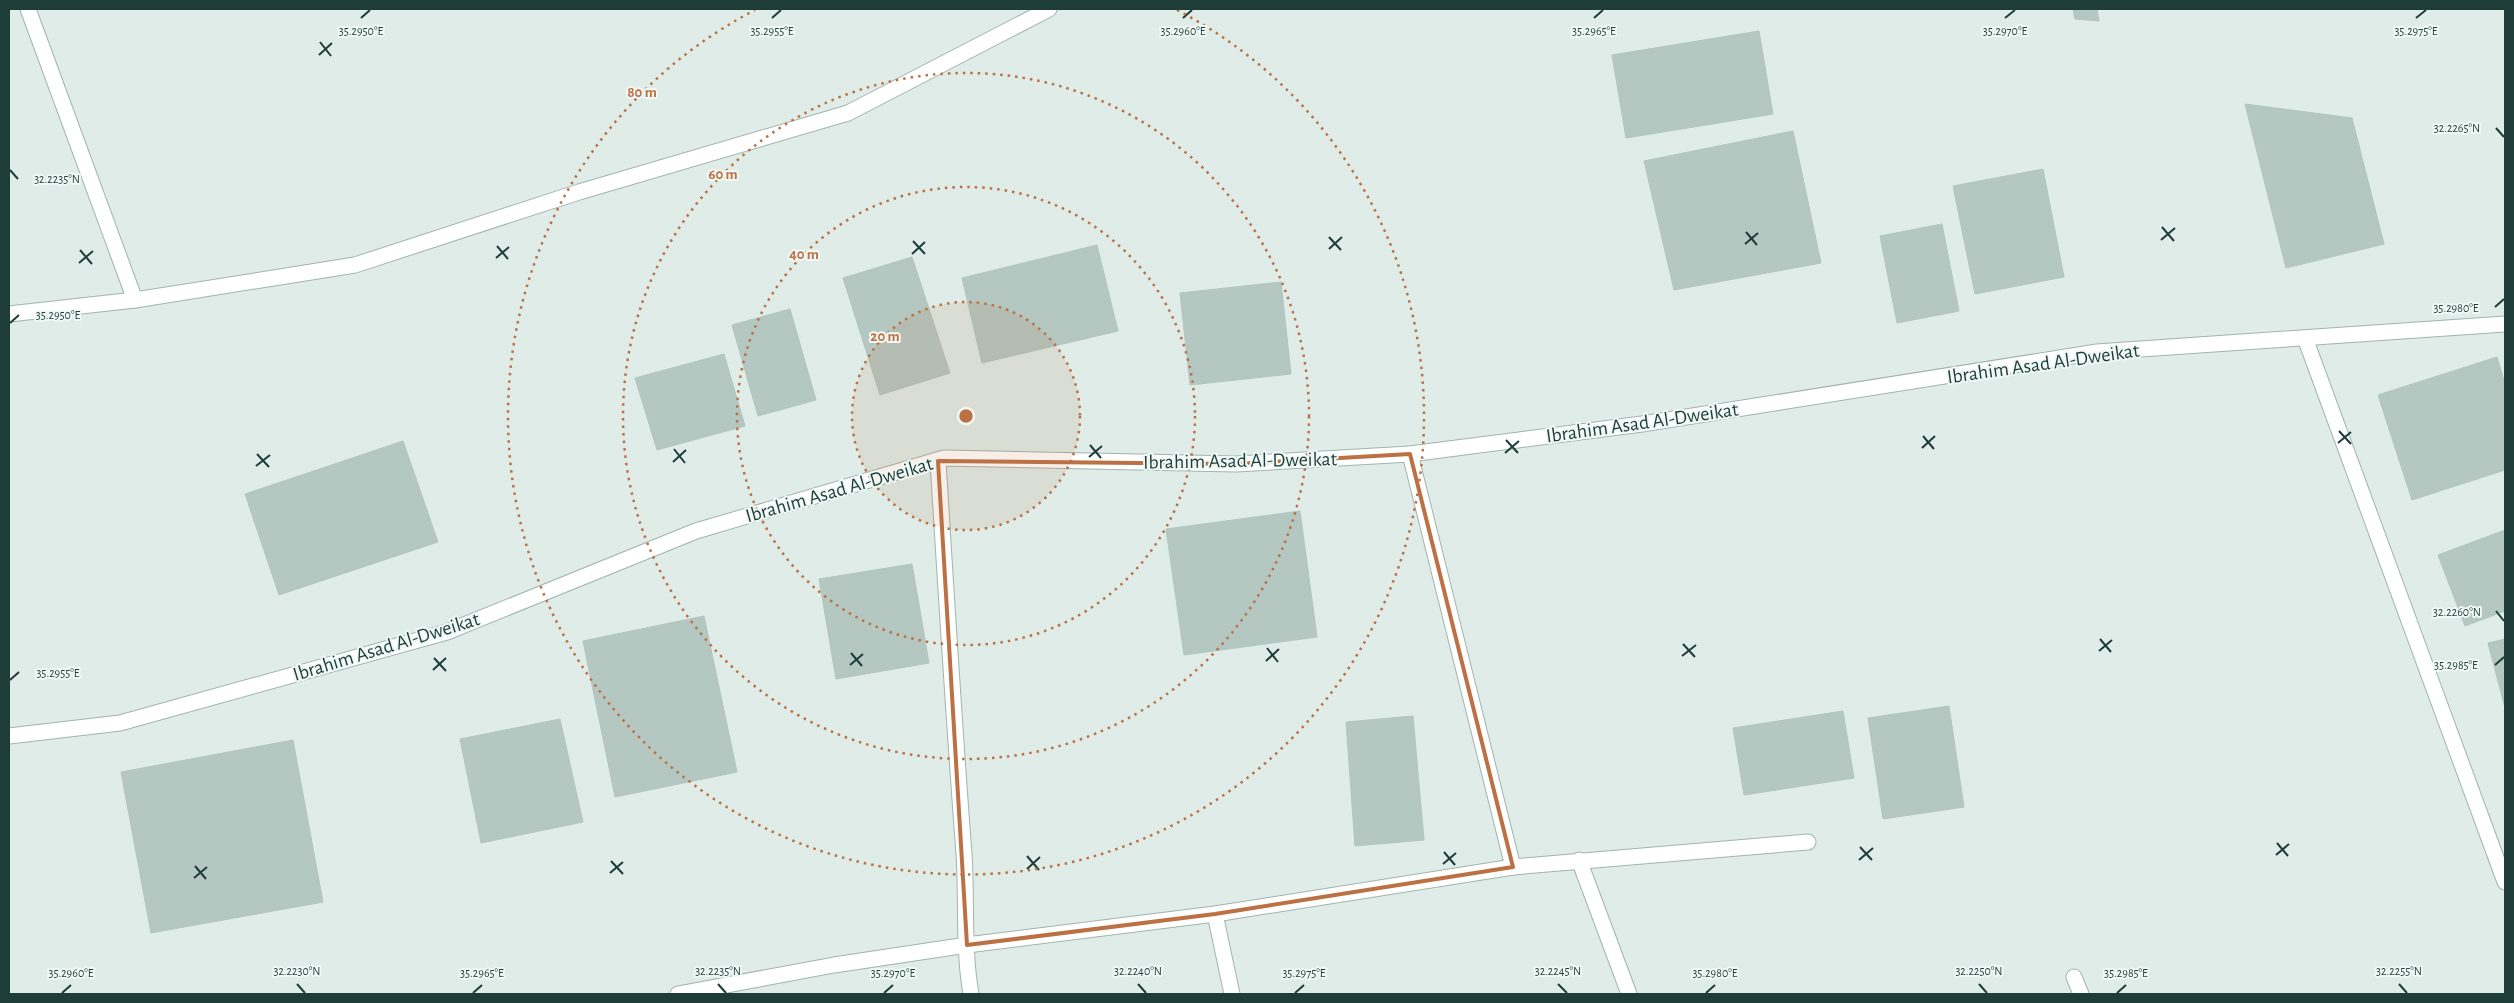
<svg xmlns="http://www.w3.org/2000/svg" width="2514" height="1003" font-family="'Alegreya Sans',sans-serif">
	<rect width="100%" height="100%" fill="#dfece7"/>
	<!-- building -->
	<g fill="#b4c7c1" stroke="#b1c6bf">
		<path d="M2073 9H2097L2099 21 2075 19Z"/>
		<path d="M1759 31 1773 114 1626 138 1612 55Z"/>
		<path d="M2245 104 2352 118 2384 244 2286 268Z"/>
		<path d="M1793 131 1821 263 1674 290 1644 161Z"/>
		<path d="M2043 169 2064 277 1975 294 1953 186Z"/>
		<path d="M1942 224 1959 311 1897 323 1880 236Z"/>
		<path d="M1097 245 1118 331 982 363 962 278Z"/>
		<path d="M912 257 950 373 880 395 843 278Z"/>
		<path d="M1281 282 1291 374 1190 385 1180 293Z"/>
		<path d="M790 309 816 400 758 416 732 325Z"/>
		<path d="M724 354 745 426 657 450 635 378Z"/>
		<path d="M2497 357 2505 384V470L2412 500 2378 395Z"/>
		<path d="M403 441 438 542 279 595 245 494Z"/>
		<path d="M1300 511 1317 637 1184 655 1166 529Z"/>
		<path d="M2505 530V611L2465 626 2438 555Z"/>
		<path d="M912 564 929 663 836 679 819 579Z"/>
		<path d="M704 616 737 772 615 797 583 641Z"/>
		<path d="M2505 639V708L2488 643Z"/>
		<path d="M1949 706 1964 807 1883 819 1868 718Z"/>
		<path d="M1843 711 1854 778 1744 795 1733 728Z"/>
		<path d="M1413 716 1424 840 1355 846 1346 722Z"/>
		<path d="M560 719 583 822 481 843 460 739Z"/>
		<path d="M293 740 323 902 151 933 121 772Z"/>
	</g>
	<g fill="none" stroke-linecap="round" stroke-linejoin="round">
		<defs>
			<g id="street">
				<path d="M28 9 135 300"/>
				<path d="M9 314 135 300 355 265 579 192 848 113 1049 9"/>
				<path d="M2305 338 2505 882"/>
				<path d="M1410 454 1513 867"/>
				<path d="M938 461C946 592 954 723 964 854 967 900 963 949 971 994"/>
				<path d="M9 736 120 723 447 632 696 531 944 458 1236 464 1410 454 1642 424 2097 352 2505 324"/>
				<path d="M1579 860 1629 994"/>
				<path d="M1215 914 1232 994"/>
				<path d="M2074 977 2081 994"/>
				<path d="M678 994 834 965 967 945 1215 914 1513 867 1808 842"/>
			</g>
		</defs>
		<!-- street casing -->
		<use href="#street" stroke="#a1b4af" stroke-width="17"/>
		<!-- street -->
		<use href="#street" stroke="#fff" stroke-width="15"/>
	</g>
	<!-- marked area -->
	<path fill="none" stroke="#bc7145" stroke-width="4" stroke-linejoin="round" d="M1410 454 1513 867 1215 914 967 945 938 461 1236 464Z"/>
	<!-- ticks -->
	<path fill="none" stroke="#1e3d38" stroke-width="2" d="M361 18 370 10M772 18 781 10M1183 18 1192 10M1594 18 1603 10M2005 18 2015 10M2416 18 2426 10M320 42 331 56M319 55 332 43M2496 128 2504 137M10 170 18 179M2162 227 2174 241M1746 232 1757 245M1329 237 1341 250M2161 240 2175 228M913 241 925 254M1745 244 1758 233M497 246 508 259M1329 249 1342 237M80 250 92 264M912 254 925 242M496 258 509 247M79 263 93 251M2495 307 2504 299M10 323 19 315M2339 431 2351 444M1923 436 1934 449M1506 440 1518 453M2338 443 2351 432M1090 445 1101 458M1922 448 1935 436M674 449 685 463M1505 453 1519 441M257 454 269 467M1089 457 1102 446M673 462 686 450M256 466 270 455M2496 611 2504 621M2100 639 2111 652M1683 644 1695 657M1267 648 1278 662M2099 651 2112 640M851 653 862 666M1682 656 1696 645M434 658 446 671M1266 661 1279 649M850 665 863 654M2495 665 2504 657M433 670 446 658M10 680 19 672M2277 843 2288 856M1860 847 1872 860M1444 852 1455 865M2276 855 2289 844M1027 856 1039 870M1859 860 1873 848M611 861 623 874M1443 864 1456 853M195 866 206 879M1027 869 1040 857M610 873 623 862M194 878 207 867M297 984 305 993M718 984 726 993M1138 984 1146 993M1558 984 1567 993M1979 984 1987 993M2399 984 2407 993M62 993 71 985M473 993 482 985M884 993 893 985M1295 993 1304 985M1706 993 1715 985M2117 993 2126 985"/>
	<!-- distance rings -->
	<circle cx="966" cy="416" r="114" fill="#bc7145" fill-opacity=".12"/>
	<g fill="none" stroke="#bc7145" stroke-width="2.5" stroke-dasharray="2.5 5">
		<circle cx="966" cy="416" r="114"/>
		<circle cx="966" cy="416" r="229"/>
		<circle cx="966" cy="416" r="343"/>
		<path d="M1177 10A458 458 0 1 1 755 10"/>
	</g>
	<g text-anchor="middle" stroke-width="4" stroke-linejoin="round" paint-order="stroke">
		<!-- street labels -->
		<g font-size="20" fill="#1e3d38" stroke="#f0f8f5">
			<text transform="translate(2043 363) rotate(-8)" y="7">Ibrahim Asad Al-Dweikat</text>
			<text transform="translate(1642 422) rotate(-8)" y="7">Ibrahim Asad Al-Dweikat</text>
			<text transform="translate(1240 460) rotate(-1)" y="7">Ibrahim Asad Al-Dweikat</text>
			<text transform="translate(839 489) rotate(-16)" y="7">Ibrahim Asad Al-Dweikat</text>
			<text transform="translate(386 646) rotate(-17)" y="7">Ibrahim Asad Al-Dweikat</text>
		</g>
	</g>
	<g font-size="12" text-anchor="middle" fill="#1e3d38" stroke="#f0f8f5" stroke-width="4" stroke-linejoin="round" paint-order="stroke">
		<text x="361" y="35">35.2950°E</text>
		<text x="772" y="35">35.2955°E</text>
		<text x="1183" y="35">35.2960°E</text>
		<text x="1594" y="35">35.2965°E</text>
		<text x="2005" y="35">35.2970°E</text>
		<text x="2416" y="35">35.2975°E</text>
		<text x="2457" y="132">32.2265°N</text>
		<text x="57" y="183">32.2235°N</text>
		<text x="2456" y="312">35.2980°E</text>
		<text x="58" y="319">35.2950°E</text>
		<text x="2457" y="616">32.2260°N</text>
		<text x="2456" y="669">35.2985°E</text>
		<text x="58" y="677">35.2955°E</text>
		<text x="297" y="975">32.2230°N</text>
		<text x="718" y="975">32.2235°N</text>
		<text x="1138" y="975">32.2240°N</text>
		<text x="1558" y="975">32.2245°N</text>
		<text x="1979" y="975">32.2250°N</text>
		<text x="2399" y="975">32.2255°N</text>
		<text x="71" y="977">35.2960°E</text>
		<text x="482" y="977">35.2965°E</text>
		<text x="893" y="977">35.2970°E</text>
		<text x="1304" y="977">35.2975°E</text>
		<text x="1715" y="977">35.2980°E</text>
		<text x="2126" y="977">35.2985°E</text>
	</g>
	<circle cx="966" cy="416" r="8" fill="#bc7145" stroke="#f0f8f5" stroke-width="2.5"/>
	<g font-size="15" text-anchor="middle" font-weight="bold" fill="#bc7145" stroke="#f0f8f5" stroke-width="4" stroke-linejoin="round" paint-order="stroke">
		<text x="642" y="97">80 m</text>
		<text x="723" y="179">60 m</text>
		<text x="804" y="259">40 m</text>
		<text x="885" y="341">20 m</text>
	</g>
	<!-- border -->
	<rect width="2514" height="1003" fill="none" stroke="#1e3d38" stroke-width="20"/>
</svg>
